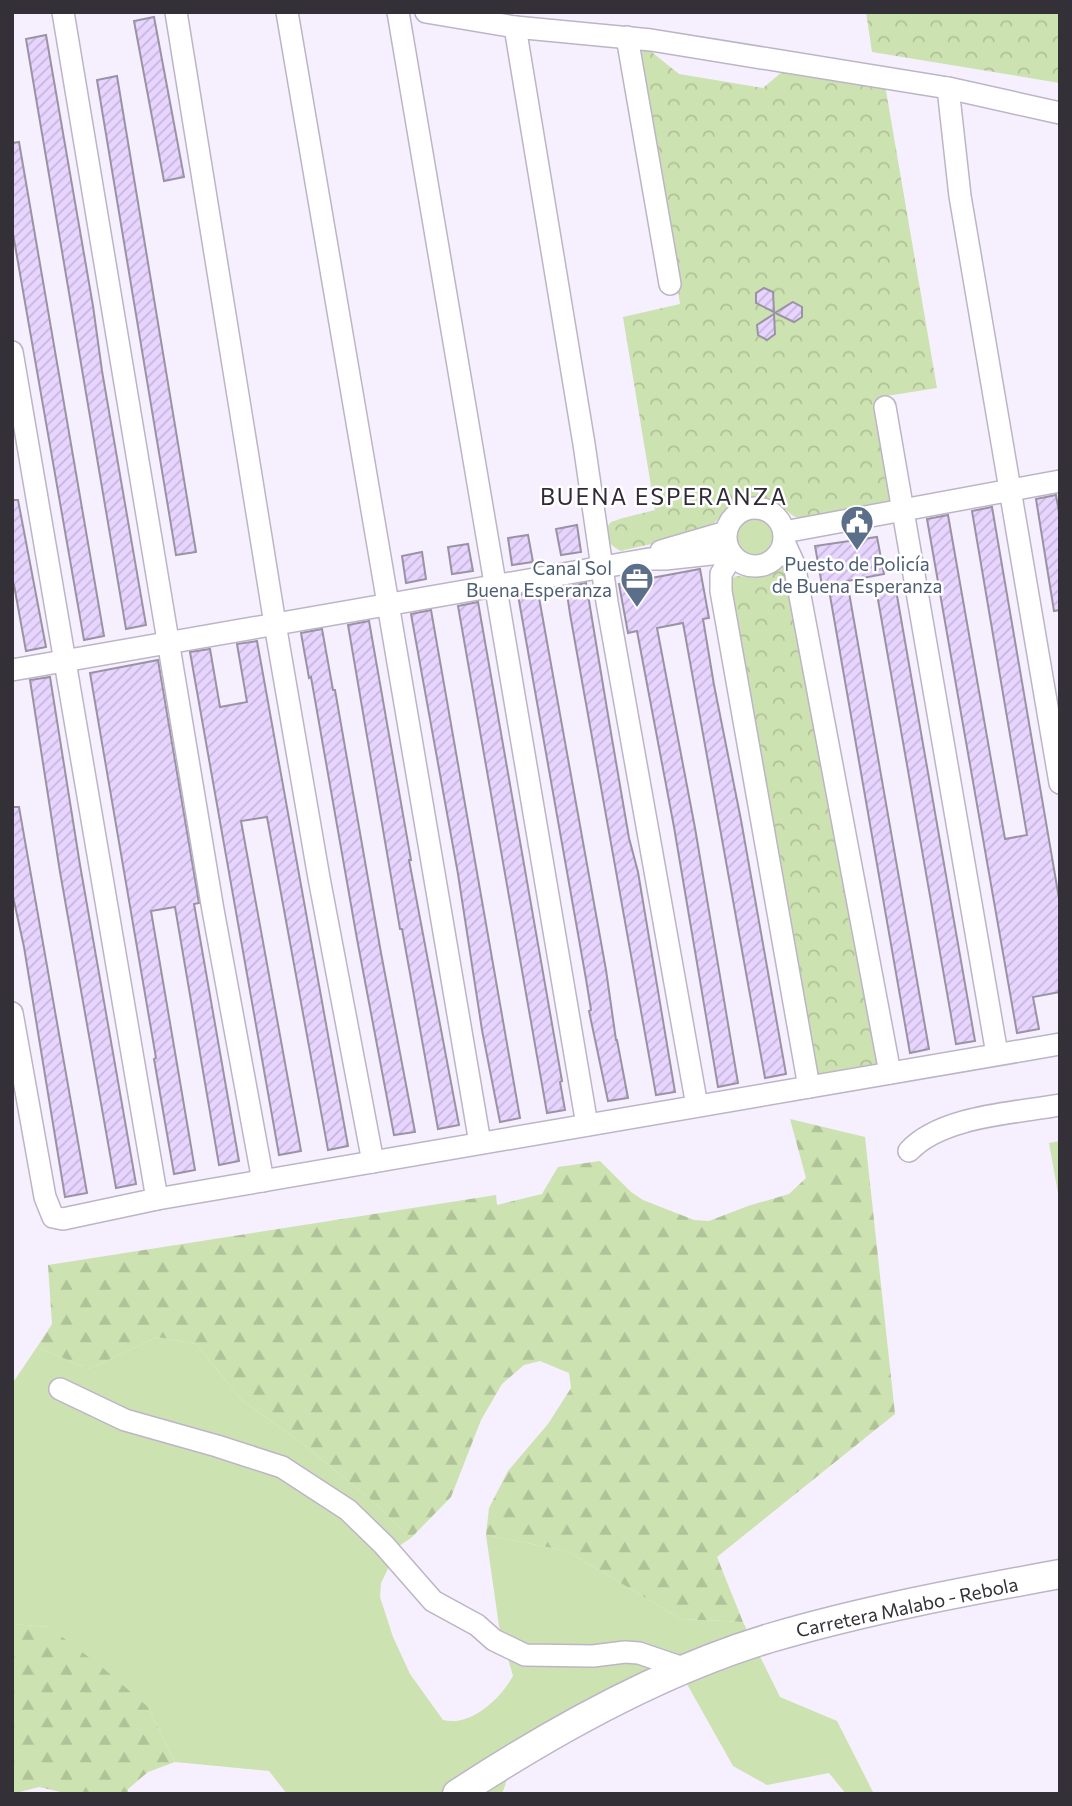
<svg xmlns="http://www.w3.org/2000/svg" width="1072" height="1806" font-family="Commissioner,sans-serif">
	<defs>
		<pattern id="forest-firs" width="22" height="20" patternUnits="userSpaceOnUse" patternTransform="scale(1.75)"><rect width="22" height="20" fill="#cce2b0"/><path d="M5 1l3.5 6h-7zM16 11l3.5 6h-7z" fill="#b0c298"/></pattern>
		<pattern id="park-crowns" width="20" height="18" patternUnits="userSpaceOnUse" patternTransform="scale(1.75)"><rect width="20" height="18" fill="#cce2b0"/><path d="M2 6a3 3 0 1 1 6 0M12 15a3 3 0 1 1 6 0" fill="none" stroke="#b0c298"/></pattern>
		<pattern id="building-hatch" width="6" height="6" patternUnits="userSpaceOnUse" patternTransform="scale(1.75)"><rect width="6" height="6" fill="#e7d4ff"/><path d="M-1 1l2-2M0 6l6-6M5 7l2-2" fill="none" stroke="#c7b6db"/></pattern>
	</defs>
	<rect width="100%" height="100%" fill="#f6effe"/>
	<!-- grass -->
	<g fill="#cce2b0">
		<circle cx="756" cy="538" r="24"/>
		<path d="M1060 1141V1204L1049 1143Z"/>
		<path d="M157 1337 196 1344 242 1400 304 1445 369 1498 411 1538 399 1546 381 1583 380 1597 393 1637 410 1674 443 1720C471 1727 500 1699 513 1676L499 1626 486 1535 567 1551 681 1619 743 1622 780 1697 837 1721 874 1794H846L829 1773 767 1785 733 1766 683 1677 510 1771 502 1794H287L269 1771 175 1762 148 1707 49 1627 12 1624V1384L37 1347 89 1369Z"/>
	</g>
	<!-- forest -->
	<g fill="url(#forest-firs)">
		<path d="M790 1119 865 1137 895 1414 717 1557 743 1622 681 1619 567 1551 486 1535 489 1508 508 1471 548 1424 571 1388 569 1373 540 1361 524 1365 502 1384 481 1420 451 1497 411 1538 369 1498 304 1445 242 1400 196 1344 157 1337 89 1369 37 1347 52 1324 48 1265 496 1195 497 1205 542 1194 558 1167 600 1161 631 1192 643 1200 694 1220 709 1221 748 1206 789 1194 806 1178Z"/>
		<path d="M12 1624 49 1627 103 1668 148 1707 175 1762 148 1772 128 1789V1794H69L39 1787 12 1794Z"/>
	</g>
	<!-- park -->
	<g fill="url(#park-crowns)">
		<path d="M866 12H1060V83L872 52Z"/>
		<path d="M648 49 679 74 763 88 783 71 885 85 937 388 880 397 897 491 894 501 887 507 804 521C788 516 779 500 762 497 737 494 725 518 706 528 688 538 643 545 621 551 610 546 607 540 606 528L611 522 623 518 655 510 623 317 680 304 640 52Z"/>
		<path d="M786 566 886 1063 814 1075 728 582 736 576 764 577Z"/>
	</g>
	<!-- building -->
	<g fill="url(#building-hatch)" stroke="#9a93a4" stroke-width="2">
		<path d="M154 17 184 177 164 181 134 21Z"/>
		<path d="M46 35 93 306 102 371 146 625 126 629 26 39Z"/>
		<path d="M117 76 196 552 176 555 97 80Z"/>
		<path d="M19 142 104 636 84 640 12 228V143Z"/>
		<path d="M764 288 773 292 774 312 756 303V293Z"/>
		<path d="M793 302 802 307V317L794 322 775 313Z"/>
		<path d="M774 314 775 334 767 340 758 335 757 325Z"/>
		<path d="M1056 495 1060 518V610L1054 611 1036 499Z"/>
		<path d="M12 500H18L46 647 26 651 14 585 12 586Z"/>
		<path d="M992 507 1060 904V992L1033 997 1039 1029 1017 1033 927 519 948 515 1005 839 1027 835 972 511Z"/>
		<path d="M577 525 581 552 561 555 556 529Z"/>
		<path d="M528 535 533 562 512 565 508 538Z"/>
		<path d="M877 537 884 574 847 581 929 1049 910 1053 828 584 822 585 815 546Z"/>
		<path d="M468 544 473 571 452 574 448 547Z"/>
		<path d="M422 552 426 579 406 583 402 556Z"/>
		<path d="M700 569 709 618 703 619 714 685 741 820 786 1074 765 1078 683 623 657 628 695 828 738 1083 718 1087 674 827 637 631 628 633 619 584Z"/>
		<path d="M586 583 611 733 629 838 638 872 675 1092 656 1095 570 614 566 587Z"/>
		<path d="M896 590 975 1041 956 1044 877 594Z"/>
		<path d="M538 592 606 970 616 1040H617L628 1098 608 1101 589 1011 591 1010 586 979 518 595Z"/>
		<path d="M478 602 562 1081 560 1082 565 1110 547 1113 458 606Z"/>
		<path d="M431 610 520 1118 500 1122 482 1030 458 874 411 614Z"/>
		<path d="M369 621 411 860H409L459 1125 438 1129 402 929H400L348 625Z"/>
		<path d="M322 629 333 690H335L381 953 415 1132 394 1135 357 939 311 677 309 678 301 633Z"/>
		<path d="M257 641 348 1146 328 1150 267 817 241 821 301 1151 279 1155 190 652 210 649 220 707 247 702 237 644Z"/>
		<path d="M158 660 199 903 194 904 239 1161 219 1165 175 907 151 911 195 1170 174 1174 154 1059 156 1058 90 673Z"/>
		<path d="M50 677 80 865 136 1184 116 1188 60 872 30 680Z"/>
		<path d="M12 807H19L87 1193 65 1197 24 947 12 892Z"/>
	</g>
	<g fill="none" stroke-linecap="round" stroke-linejoin="round">
		<defs>
			<g id="minor">
				<path d="M63 12 213 910 263 1181"/>
				<path d="M176 12 275 624 319 878 373 1162"/>
				<path d="M287 12 480 1143"/>
				<path d="M398 12 587 1125"/>
				<path d="M426 12 515 27 651 40 948 88 1060 113"/>
				<path d="M515 27 584 444 607 602 697 1106"/>
				<path d="M627 37 670 284"/>
				<path d="M948 88 960 196 1060 783"/>
				<path d="M12 352 157 1199"/>
				<path d="M885 407 997 1054"/>
				<circle cx="755" cy="537" r="29"/>
				<path d="M784 532 1060 481"/>
				<path d="M784 542 794 564 890 1073"/>
				<path d="M661 551 726 532"/>
				<path d="M732 556 721 574V591L809 1087"/>
				<path d="M12 670 649 559H665L730 552"/>
				<path d="M12 1013 45 1197 53 1217 63 1219 157 1199 1060 1044"/>
				<path d="M909 1151C941 1116 1015 1113 1060 1105"/>
				<path d="M60 1389 125 1420 217 1446 282 1467 348 1510 384 1545 433 1601 477 1625 494 1640 525 1655 593 1656 625 1652 639 1653 686 1669"/>
			</g>
			<path id="major" d="M457 1794C550 1733 663 1670 770 1638 865 1610 962 1592 1060 1574"/>
		</defs>
		<!-- minor casing -->
		<use href="#minor" stroke="#bdb5c7" stroke-width="24"/>
		<!-- major casing -->
		<use href="#major" stroke="#bdb5c7" stroke-width="31"/>
		<!-- minor -->
		<use href="#minor" stroke="#fff" stroke-width="21"/>
		<!-- major -->
		<use href="#major" stroke="#fff" stroke-width="28"/>
	</g>
	<!-- icons -->
	<defs>
		<symbol id="civic-pin" viewBox="-11 -11 22 30"><path d="M0 17L-7.5 6A9.5 9.5 0 1 1 7.5 6Z" fill="#5c6f8a" stroke="#fff"/><path d="M-.6-6.5H3V-4.5H.6V-3L4-1V1h2V6H-6V1h2V-1L-.6-3ZM-1.2 2.5V6h2.4V2.5Z" fill="#fff"/></symbol>
		<symbol id="office-pin" viewBox="-11 -11 22 30"><path d="M0 17L-7.5 6A9.5 9.5 0 1 1 7.5 6Z" fill="#5c6f8a" stroke="#fff"/><path d="M-6-3h4V-5.5h4V-3h4V5H-6ZM-1-4.5V-3h2v-1.5ZM-6 0V1H6V0Z" fill="#fff"/></symbol>
	</defs>
	<g fill-rule="evenodd">
		<use href="#civic-pin" x="838" y="503" width="38" height="52"/>
		<use href="#office-pin" x="618" y="560" width="38" height="52"/>
	</g>
	<g text-anchor="middle" stroke-width="5" stroke-linejoin="round" paint-order="stroke">
		<!-- service labels -->
		<g font-size="19" fill="#4e5e75" stroke="#fff">
			<text x="857" y="571">Puesto de Policía<tspan x="857" dy="22">de Buena Esperanza</tspan></text>
			<text x="612" y="575" text-anchor="end">Canal Sol<tspan x="612" dy="22">Buena Esperanza</tspan></text>
		</g>
		<!-- street labels -->
		<g font-size="19" fill="#333037" stroke="#fff">
			<text transform="translate(907 1607) rotate(-12)" y="7">Carretera Malabo - Rebola</text>
		</g>
		<!-- quarter labels -->
		<g font-size="23" letter-spacing="2" fill="#302937" stroke="#fff">
			<text x="664" y="505">BUENA ESPERANZA</text>
		</g>
	</g>
	<!-- border -->
	<rect width="1072" height="1806" fill="none" stroke="#333037" stroke-width="28"/>
</svg>
